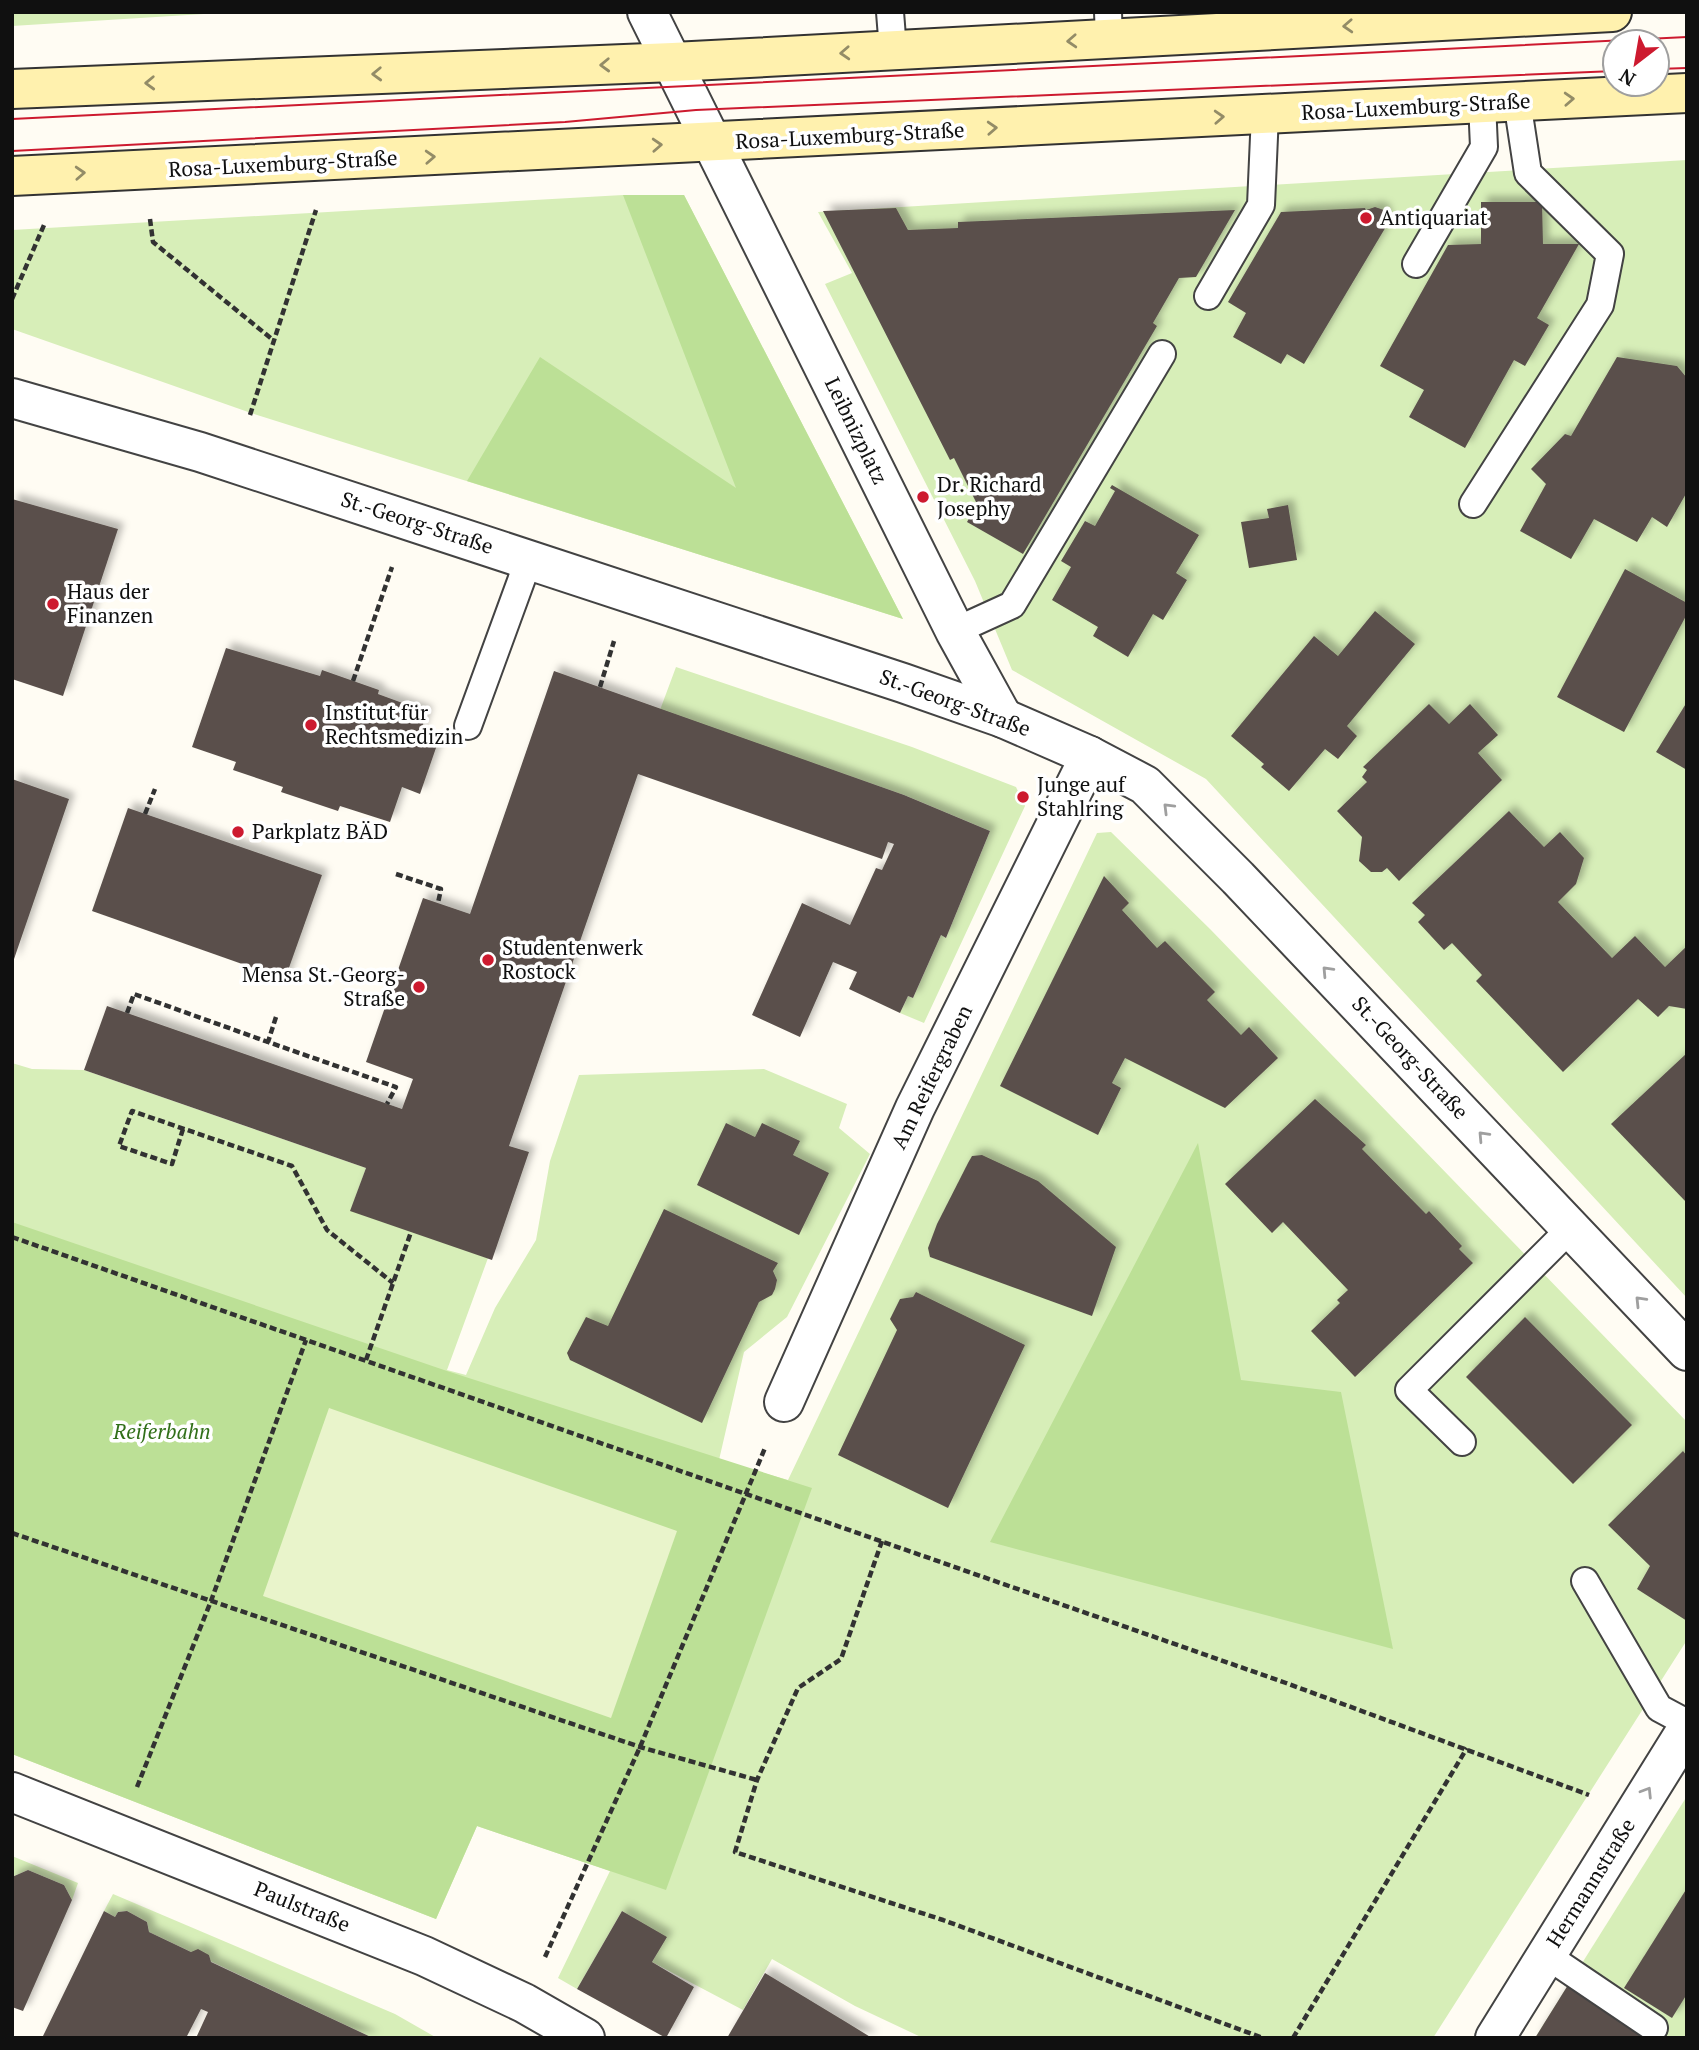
<svg xmlns="http://www.w3.org/2000/svg" width="1699" height="2050" font-family="'PT Serif',serif">
	<defs>
		<filter id="shadow"><feDropShadow dx="6" dy="-6" stdDeviation="3.5" flood-color="#0004"/></filter>
	</defs>
	<rect width="100%" height="100%" fill="#fffcf3"/>
	<!-- green -->
	<g fill="#d7eeb8">
		<path d="M12 12H236L12 26Z"/>
		<path d="M1687 160V1298L1206 779 1012 670 975 581 825 284 852 273 818 212Z"/>
		<path d="M623 195H684L903 619 251 413 12 329V230Z"/>
		<path d="M676 667 912 747 1016 787 1025 806 924 1023 900 1013 908 996 913 998 941 935 946 938 990 831 904 795 660 710Z"/>
		<path d="M1111 832 1210 929 1687 1422V1640L1433 2038H923L855 2006 772 1959 743 2010 652 1962 666 1937 622 1911 577 1989 558 1978 610 1871 477 1826 436 1919 12 1754V1063L32 1069 84 1070 366 1168 351 1210 488 1258 447 1370 466 1375 495 1308 536 1240 550 1161 579 1075 764 1069 847 1104 839 1128 870 1154 787 1317 744 1352 719 1460 788 1480 1097 833Z"/>
		<path d="M1687 1796V2038H1535Z"/>
		<path d="M12 1856 78 1883 72 1900 64 1885 28 1870 12 1877Z"/>
		<path d="M113 1894 395 2014 437 2038H373L149 1932 147 1922 127 1911 118 1912 115 1917 104 1911Z"/>
	</g>
	<!-- forest -->
	<g fill="#bce096">
		<path d="M623 195H684L903 619 467 481 540 357 736 488Z"/>
		<path d="M1198 1143 1241 1380 1341 1392 1393 1649 990 1542Z"/>
		<path d="M12 1222 447 1371 812 1488 666 1890 477 1826 436 1919 12 1754Z"/>
	</g>
	<!-- pitch -->
	<path fill="#e9f4cb" d="M329 1408 677 1531 611 1718 263 1596Z"/>
	<!-- building -->
	<g fill="#5a504b" filter="url(#shadow)">
		<path d="M1481 202H1542L1543 244H1579L1537 318 1549 325 1525 366 1514 360 1465 448 1409 417 1424 390 1380 366 1448 245 1481 244Z"/>
		<path d="M1375 207 1384 210 1387 225 1304 364 1287 354 1281 364 1233 337 1246 313 1228 302 1281 212 1365 208 1366 210Z"/>
		<path d="M896 208 908 230 958 228V222L1235 210 1196 277 1179 278 1153 323 1157 326 1023 554 967 522 977 504 954 458 950 460 823 211Z"/>
		<path d="M1617 357 1677 366 1687 378V492L1667 527 1652 517 1637 542 1594 519 1571 559 1520 531 1546 484 1531 469 1565 434 1571 436Z"/>
		<path d="M1112 485 1199 535 1176 573 1187 580 1163 620 1153 614 1128 657 1093 636 1098 627 1052 600 1071 567 1061 561 1085 521 1095 526 1115 491 1110 488Z"/>
		<path d="M12 499 118 529 63 696 12 679Z"/>
		<path d="M1288 505 1297 560 1249 568 1241 522 1269 518 1267 509Z"/>
		<path d="M1625 569 1687 603V614L1624 732 1557 697Z"/>
		<path d="M1375 611 1415 644 1347 726 1357 736 1338 759 1325 749 1289 791 1261 767 1264 764 1231 736 1314 636 1338 656Z"/>
		<path d="M226 648 320 676 322 670 379 690 378 694 427 712 418 739 437 745 420 794 402 787 390 822 340 806 338 811 281 792 283 787 233 770 236 762 192 747Z"/>
		<path d="M554 671 904 795 990 831 946 938 941 935 913 998 908 996 900 1013 849 989 857 972 833 962 800 1037 752 1015 802 903 850 925 876 868 882 870 894 844 888 842 882 859 638 774 509 1146 529 1152 492 1260 350 1211 366 1168 84 1070 107 1006 402 1109 413 1079 366 1062 423 898 470 914Z"/>
		<path d="M1687 702V770L1656 752Z"/>
		<path d="M1429 704 1449 724 1470 704 1498 735 1478 753 1502 780 1399 881 1387 868 1382 872H1371L1359 861 1362 837 1337 811 1367 782 1362 777 1367 770 1363 767Z"/>
		<path d="M12 779 69 799 13 962H12Z"/>
		<path d="M128 808 322 875 285 979 92 911Z"/>
		<path d="M1509 811 1544 847 1560 832 1584 858 1576 884 1558 902 1612 958 1635 936 1665 967 1687 946V1009L1669 1006 1658 1017 1638 999 1563 1072 1476 981 1482 975 1452 943 1444 950 1418 922 1425 915 1412 903Z"/>
		<path d="M1104 876 1129 903 1122 910 1157 948 1165 941 1215 992 1207 1000 1241 1035 1249 1027 1278 1058 1225 1108 1125 1058 1112 1083 1121 1088 1098 1135 1000 1086Z"/>
		<path d="M1687 1053V1203L1611 1124Z"/>
		<path d="M1315 1099 1366 1145 1362 1149 1426 1214 1429 1211 1462 1246 1459 1249 1473 1263 1355 1377 1311 1331 1340 1303 1337 1300 1348 1290 1283 1222 1272 1233 1225 1184Z"/>
		<path d="M726 1123 755 1137 762 1123 800 1141 793 1155 829 1173 799 1235 697 1185Z"/>
		<path d="M982 1155 1038 1181 1116 1247 1092 1316 930 1257 928 1248 937 1224 968 1163 972 1156Z"/>
		<path d="M664 1209 778 1263 773 1271 777 1280 775 1289 772 1295 759 1302 702 1423 570 1360 567 1353 586 1317 608 1326Z"/>
		<path d="M916 1292 1025 1345 948 1508 838 1455 897 1330 890 1319 900 1299 913 1297Z"/>
		<path d="M1525 1317 1632 1425 1573 1484 1466 1377Z"/>
		<path d="M1683 1451 1687 1456V1621L1637 1589 1650 1566 1608 1525Z"/>
		<path d="M28 1870 64 1885 72 1900 23 2011 12 2007V1877Z"/>
		<path d="M1687 1888V1994L1672 2018 1624 1988Z"/>
		<path d="M104 1911 115 1917 118 1912 127 1911 147 1922 149 1932 191 1952 198 1949 209 1955 211 1962 373 2038H196L208 2012 201 2009 186 2038H47L43 2036Z"/>
		<path d="M622 1911 667 1937 652 1962 694 1987 666 2038 577 1989Z"/>
		<path d="M765 1973 846 2022 872 2038H727Z"/>
		<path d="M1568 1985 1653 2038H1535Z"/>
	</g>
	<g fill="none" stroke-linecap="round" stroke-linejoin="round">
		<defs>
			<g id="lane">
				<path d="M890 12 893 50"/>
				<path d="M1108 12 1109 39"/>
				<path d="M1416 264 1484 147 1482 103"/>
				<path d="M1208 296 1261 205 1265 114"/>
				<path d="M1473 504 1600 305 1610 254 1528 173 1517 101"/>
				<path d="M955 631 1012 605 1162 354"/>
				<path d="M468 726 529 559"/>
				<path d="M1462 1442 1409 1390 1571 1228"/>
				<path d="M1585 1581 1659 1708 1687 1723"/>
				<path d="M1546 1955 1654 2028"/>
			</g>
			<g id="street">
				<path d="M647 12 955 631 1003 718"/>
				<path d="M12 398 200 452 903 683 1003 718 1090 756 1145 785 1238 878 1687 1351"/>
				<path d="M784 1402 915 1108 1090 756"/>
				<path d="M12 1792 424 1956 524 2003 585 2038"/>
				<path d="M1495 2038 1687 1729"/>
			</g>
			<g id="secondary">
				<path d="M12 89 673 62 1612 12"/>
				<path d="M12 176 1687 93"/>
			</g>
		</defs>
		<!-- lane casing -->
		<use href="#lane" stroke="#434343" stroke-width="30"/>
		<!-- street casing -->
		<use href="#street" stroke="#434343" stroke-width="42"/>
		<!-- secondary casing -->
		<use href="#secondary" stroke="#323232" stroke-width="42"/>
		<!-- path -->
		<g stroke="#323232" stroke-width="4.5" stroke-dasharray="7 3.5" stroke-linecap="butt">
			<path d="M150 219 153 242 273 340"/>
			<path d="M12 299 44 225"/>
			<path d="M250 415 316 210"/>
			<path d="M353 681 392 567"/>
			<path d="M600 687 614 641"/>
			<path d="M145 814 155 789"/>
			<path d="M396 874 441 889 438 903"/>
			<path d="M127 1013 134 994 268 1042"/>
			<path d="M276 1017 268 1042 396 1087 387 1104"/>
			<path d="M183 1129 172 1164 119 1146 132 1111 292 1166 327 1230 393 1283"/>
			<path d="M12 1237 1286 1683 1589 1795"/>
			<path d="M366 1360 411 1232"/>
			<path d="M12 1533 640 1747 757 1780"/>
			<path d="M882 1541 841 1659 798 1688 757 1780 735 1852 943 1920 1263 2038"/>
			<path d="M137 1787 211 1601 306 1340"/>
			<path d="M545 1957 640 1747 765 1448"/>
			<path d="M1293 2038 1467 1748"/>
		</g>
		<!-- lane -->
		<use href="#lane" stroke="#fff" stroke-width="26"/>
		<!-- street -->
		<use href="#street" stroke="#fff" stroke-width="38"/>
		<!-- secondary -->
		<use href="#secondary" stroke="#fff1ae" stroke-width="38"/>
		<!-- tram -->
		<g stroke="#cd1a2f" stroke-width="2">
			<path d="M1657 69 1687 68"/>
			<path d="M12 119 1687 37"/>
			<path d="M12 151 565 122 696 110 1615 71"/>
		</g>
	</g>
	<!-- one-way arrows -->
	<defs><path id="oneway-chevron" d="M-2-3.5L2.5 0L-2 3.5" fill="none" stroke-width="1.6" stroke-linecap="round" stroke-linejoin="round" transform="scale(1.75)"/></defs>
	<g stroke="#938c67">
		<use href="#oneway-chevron" transform="translate(1348 26) rotate(177)"/>
		<use href="#oneway-chevron" transform="translate(1072 41) rotate(177)"/>
		<use href="#oneway-chevron" transform="translate(845 53) rotate(177)"/>
		<use href="#oneway-chevron" transform="translate(605 65) rotate(178)"/>
		<use href="#oneway-chevron" transform="translate(377 74) rotate(178)"/>
		<use href="#oneway-chevron" transform="translate(150 83) rotate(178)"/>
		<use href="#oneway-chevron" transform="translate(1569 99) rotate(-3)"/>
		<use href="#oneway-chevron" transform="translate(1219 117) rotate(-3)"/>
		<use href="#oneway-chevron" transform="translate(992 128) rotate(-3)"/>
		<use href="#oneway-chevron" transform="translate(657 145) rotate(-3)"/>
		<use href="#oneway-chevron" transform="translate(430 157) rotate(-3)"/>
		<use href="#oneway-chevron" transform="translate(80 173) rotate(-3)"/>
	</g>
	<g stroke="#9f9f9f">
		<use href="#oneway-chevron" transform="translate(1168 808) rotate(-135)"/>
		<use href="#oneway-chevron" transform="translate(1327 971) rotate(-133)"/>
		<use href="#oneway-chevron" transform="translate(1483 1136) rotate(-133)"/>
		<use href="#oneway-chevron" transform="translate(1640 1301) rotate(-134)"/>
		<use href="#oneway-chevron" transform="translate(1647 1792) rotate(-58)"/>
	</g>
	<!-- markers -->
	<g fill="#cd1a2f" stroke="#fff" stroke-width="2.5">
		<circle cx="1366" cy="218" r="7"/>
		<circle cx="923" cy="497" r="7"/>
		<circle cx="53" cy="604" r="7"/>
		<circle cx="311" cy="725" r="7"/>
		<circle cx="1023" cy="797" r="7"/>
		<circle cx="238" cy="832" r="7"/>
		<circle cx="488" cy="960" r="7"/>
		<circle cx="419" cy="987" r="7"/>
	</g>
	<g text-anchor="middle" stroke-width="7" stroke-linejoin="round" paint-order="stroke">
		<!-- street labels -->
		<g font-size="21" fill="#101010" stroke="#fff">
			<text transform="translate(1416 107) rotate(-3)" y="7">Rosa-Luxemburg-Straße</text>
			<text transform="translate(850 136) rotate(-3)" y="7">Rosa-Luxemburg-Straße</text>
			<text transform="translate(283 164) rotate(-3)" y="7">Rosa-Luxemburg-Straße</text>
			<text transform="translate(856 431) rotate(64)" y="7">Leibnizplatz</text>
			<text transform="translate(417 523) rotate(18)" y="7">St.-Georg-Straße</text>
			<text transform="translate(955 703) rotate(20)" y="7">St.-Georg-Straße</text>
			<text transform="translate(1410 1058) rotate(47)" y="7">St.-Georg-Straße</text>
			<text transform="translate(932 1077) rotate(-64)" y="7">Am Reifergraben</text>
			<text transform="translate(1591 1883) rotate(-58)" y="7">Hermannstraße</text>
			<text transform="translate(302 1907) rotate(22)" y="7">Paulstraße</text>
		</g>
		<!-- poi labels -->
		<g font-size="21" fill="#101010" stroke="#fff" text-anchor="start">
			<text x="1380" y="225">Antiquariat</text>
			<text x="937" y="492">Dr. Richard<tspan x="937" dy="24">Josephy</tspan></text>
			<text x="67" y="599">Haus der<tspan x="67" dy="24">Finanzen</tspan></text>
			<text x="325" y="720">Institut für<tspan x="325" dy="24">Rechtsmedizin</tspan></text>
			<text x="1037" y="792">Junge auf<tspan x="1037" dy="24">Stahlring</tspan></text>
			<text x="252" y="839">Parkplatz BÄD</text>
			<text x="502" y="955">Studentenwerk<tspan x="502" dy="24">Rostock</tspan></text>
			<text x="405" y="982" text-anchor="end">Mensa St.-Georg-<tspan x="405" dy="24">Straße</tspan></text>
		</g>
		<!-- park labels -->
		<g font-size="21" font-style="italic" fill="#316f19" stroke="#fff">
			<text x="162" y="1439">Reiferbahn</text>
		</g>
	</g>
	<!-- border -->
	<rect width="1699" height="2050" fill="none" stroke="#101010" stroke-width="28"/>
	<!-- north arrow -->
	<g transform="translate(1636 63) rotate(211)"><circle r="33" fill="#ffffff" stroke="#9f9f9f" stroke-width="2"/>
	<path d="M0-5L12 26L0 18L-12 26Z" fill="#cd1a2f"/>
	<text y="-10" font-size="19" font-weight="bold" text-anchor="middle" fill="#101010">N</text>
	</g>
</svg>
